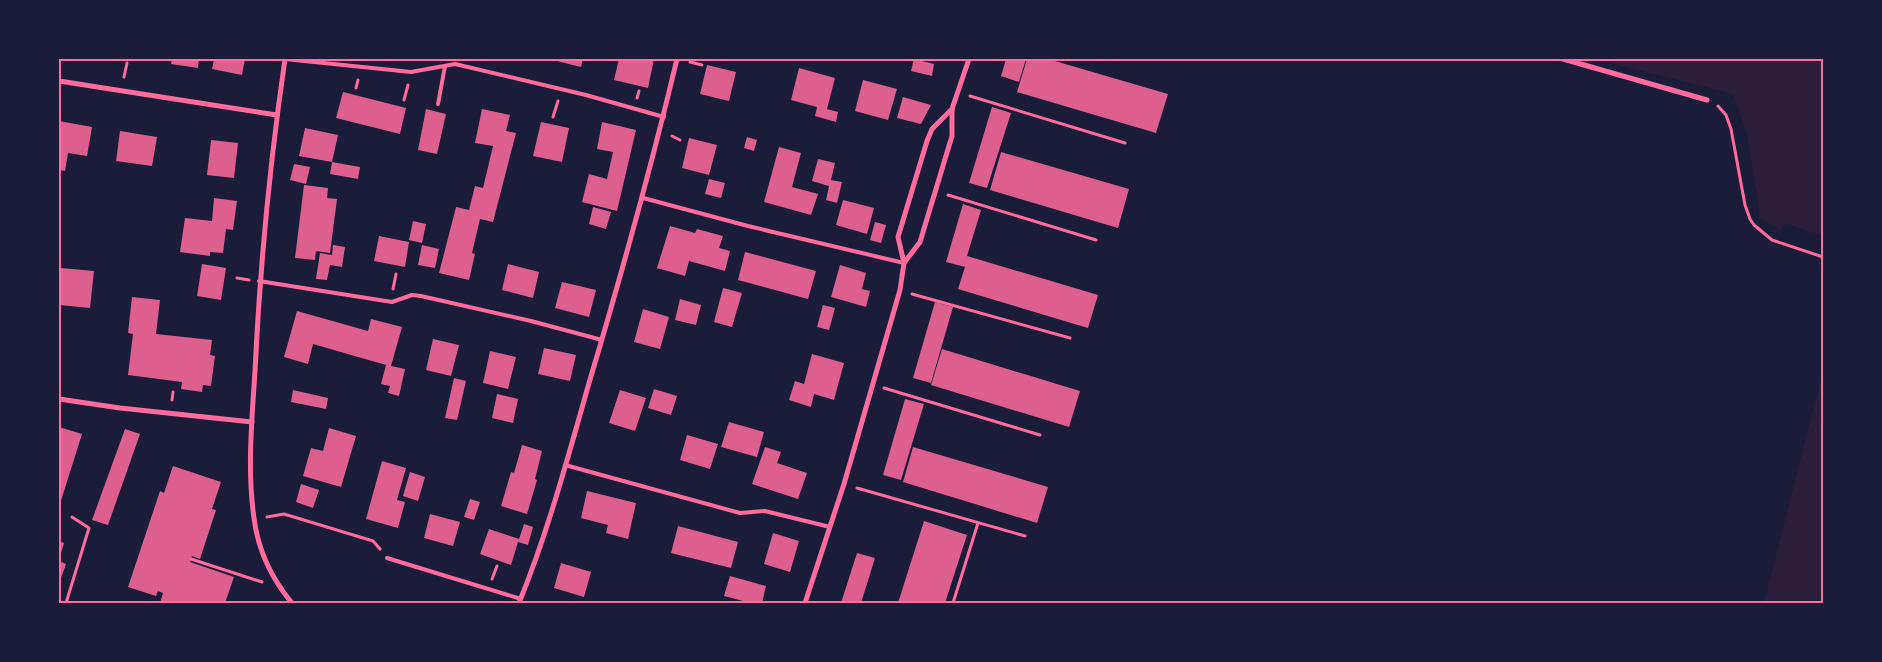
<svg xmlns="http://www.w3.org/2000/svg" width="1882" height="662" font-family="Quicksand,sans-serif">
	<rect width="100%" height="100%" fill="#1b1b3a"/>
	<!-- green -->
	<g fill="#2a1e3b">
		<path d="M1595 59H1823V236L1784 223 1781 231 1760 217 1747 134 1733 94Z"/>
		<path d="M1823 371V603H1764L1768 587Z"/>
	</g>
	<!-- building -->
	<g fill="#dd5f8e">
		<path d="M172 59H199L198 68 171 64Z"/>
		<path d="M214 59H245L242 75 212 69Z"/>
		<path d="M549 59H583L581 67Z"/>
		<path d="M619 59H654L648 88 614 80Z"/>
		<path d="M914 59 934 64 932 76 911 71Z"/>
		<path d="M1006 59H1026L1019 82 1001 76Z"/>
		<path d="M1027 59H1048L1168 94 1156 133 1017 92Z"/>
		<path d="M707 65 736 72 729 101 700 94Z"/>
		<path d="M799 68 835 78 827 109 838 112 836 122 815 116 817 107 791 100Z"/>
		<path d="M863 80 897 89 888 120 855 111Z"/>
		<path d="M343 92 406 108 400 134 336 118Z"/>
		<path d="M903 97 931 105 921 124 897 118Z"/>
		<path d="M992 107 1011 113 987 188 969 183Z"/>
		<path d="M426 109 446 114 437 154 418 150Z"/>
		<path d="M482 109 510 115 506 131 516 133 493 222 480 219 472 253 475 254 469 280 439 273 456 207 469 210 475 186 483 188 493 146 475 143Z"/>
		<path d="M59 121 92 127 87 156 68 153 65 171 59 170Z"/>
		<path d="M541 122 569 128 562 162 533 156Z"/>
		<path d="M602 122 636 130 617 211 582 202 589 174 607 179 613 152 597 149Z"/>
		<path d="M305 128 338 135 332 162 299 156Z"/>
		<path d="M120 131 157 137 152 166 116 161Z"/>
		<path d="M747 137 757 140 754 151 744 148Z"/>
		<path d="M689 138 717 145 709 175 682 168Z"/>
		<path d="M211 140 238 143 234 178 207 175Z"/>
		<path d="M779 147 801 153 792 187 818 194 811 215 764 202Z"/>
		<path d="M1001 152 1129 189 1118 228 990 190Z"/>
		<path d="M818 159 835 163 831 180 842 182 837 203 826 200 829 186 812 181Z"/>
		<path d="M332 162 360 167 358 179 330 174Z"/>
		<path d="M294 164 310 167 306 184 290 180Z"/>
		<path d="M709 179 725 183 721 198 705 194Z"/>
		<path d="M304 185 328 188 327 198 337 199 330 253 316 251 315 260 295 258Z"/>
		<path d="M214 198 237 201 233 230 226 229 223 253 210 252V256L180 252 185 218 212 221Z"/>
		<path d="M843 200 874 208 867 234 836 225Z"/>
		<path d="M963 204 981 210 967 256 1098 295 1088 328 958 289 965 267 946 262Z"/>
		<path d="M593 207 611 212 606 229 589 224Z"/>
		<path d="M413 221 426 224 422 243 409 240Z"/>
		<path d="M875 222 886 225 881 243 870 240Z"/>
		<path d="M670 226 695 233 697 229 723 236 719 248 730 251 725 271 689 261 685 276 657 268Z"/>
		<path d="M379 236 409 242 405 267 374 261Z"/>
		<path d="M333 245 345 247 342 267 330 265 327 280 316 279 320 253 332 255Z"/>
		<path d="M422 245 439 249 435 268 418 265Z"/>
		<path d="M745 252 816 271 808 299 738 280Z"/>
		<path d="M202 264 226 268 221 300 197 296Z"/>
		<path d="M508 264 539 272 533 298 502 290Z"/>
		<path d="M840 265 866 273 862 289 870 291 866 307 831 297Z"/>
		<path d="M61 268 94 271 90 308 59 305Z"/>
		<path d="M562 282 596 290 589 317 555 308Z"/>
		<path d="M723 288 742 293 732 327 714 322Z"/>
		<path d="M132 297 160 300 156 334 212 340 210 355 215 356 211 386 203 385 202 392 181 389 182 382 128 375 133 334 128 333Z"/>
		<path d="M680 299 701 305 696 325 675 320Z"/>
		<path d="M935 302 953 307 931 383 913 378Z"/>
		<path d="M823 305 835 308 829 330 817 327Z"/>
		<path d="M643 309 669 317 660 349 634 342Z"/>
		<path d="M297 311 368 331 371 319 402 327 391 366 405 369 399 396 388 393 390 386 381 384 386 365 313 344 308 364 284 357Z"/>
		<path d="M433 339 459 345 451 376 426 370Z"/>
		<path d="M544 348 576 355 570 381 538 374Z"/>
		<path d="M942 349 1080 391 1069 427 931 385Z"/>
		<path d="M490 351 516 357 508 389 483 383Z"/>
		<path d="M812 354 844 363 834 400 814 394 811 407 789 400 795 381 804 384Z"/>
		<path d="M454 378 466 381 457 420 445 418Z"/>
		<path d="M654 389 677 396 671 415 648 408Z"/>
		<path d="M293 390 328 398 326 409 291 402Z"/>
		<path d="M620 390 646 398 635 431 609 423Z"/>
		<path d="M497 394 518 399 513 423 492 418Z"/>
		<path d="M905 399 924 404 901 480 883 475Z"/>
		<path d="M729 422 764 432 757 457 721 447Z"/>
		<path d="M59 427 82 434 59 507Z"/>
		<path d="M329 428 356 436 341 487 303 476 311 448 323 451Z"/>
		<path d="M125 429 140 434 108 525 92 520Z"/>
		<path d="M687 435 718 444 710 469 680 460Z"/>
		<path d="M522 445 542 451 535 479 537 480 527 514 501 506 511 472 514 473Z"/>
		<path d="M765 447 781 452 777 463 807 473 798 499 752 484Z"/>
		<path d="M913 447 1048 487 1037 523 903 482Z"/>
		<path d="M382 461 406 468 397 500 405 502 398 528 366 519Z"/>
		<path d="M173 466 221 482 212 509 216 510 200 559 192 556 190 562 234 577 225 603H160L163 593 158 591 156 596 128 587 160 491 164 493Z"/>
		<path d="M410 472 425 477 418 501 403 496Z"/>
		<path d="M301 484 319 490 313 508 296 502Z"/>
		<path d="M587 491 636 503 628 539 606 533 608 525 581 518Z"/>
		<path d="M470 499 480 502 474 520 464 517Z"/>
		<path d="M430 514 460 522 453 546 424 538Z"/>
		<path d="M924 521 967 535 945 603H898Z"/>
		<path d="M524 524 533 527 528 545 518 542 511 565 480 554 489 529 519 539Z"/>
		<path d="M678 526 738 542 731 568 671 553Z"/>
		<path d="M773 533 799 541 790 572 764 564Z"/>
		<path d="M59 541 64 543 59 560Z"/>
		<path d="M857 553 875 558 866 587 861 603H841Z"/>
		<path d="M59 561 66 564 59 584Z"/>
		<path d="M561 563 591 572 584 597 554 588Z"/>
		<path d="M730 576 766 586 762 603H751L724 596Z"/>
	</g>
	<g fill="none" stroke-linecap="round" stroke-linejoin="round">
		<!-- path -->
		<g stroke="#ff6b9d" stroke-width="3">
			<path d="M690 62 702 65"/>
			<path d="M124 77 127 63"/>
			<path d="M356 88 358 80"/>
			<path d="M970 96 1125 143"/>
			<path d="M637 98 639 91"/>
			<path d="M404 100 408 85"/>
			<path d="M1718 106 1726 115 1731 129 1745 205 1750 219 1754 225 1772 240 1823 257"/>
			<path d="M553 117 558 101"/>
			<path d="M672 136 680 140"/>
			<path d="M948 195 1096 240"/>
			<path d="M237 278 249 280"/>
			<path d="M393 289 396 274"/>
			<path d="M912 294 1070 338"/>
			<path d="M884 388 1040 435"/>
			<path d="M172 400 173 392"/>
			<path d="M857 488 1025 536"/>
			<path d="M267 517 284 514 373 541 380 549"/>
			<path d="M191 559 262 582"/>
			<path d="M492 579 497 566"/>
			<path d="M66 603 89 528 72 517"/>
			<path d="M953 603 978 523"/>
		</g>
		<!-- service -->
		<g stroke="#ff6b9d" stroke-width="4">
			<path d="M285 59 411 72 455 64 586 95 664 117"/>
			<path d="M438 104 445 66"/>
			<path d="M643 198 748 226 904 263"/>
			<path d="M259 281 392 302 412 295 421 296 531 321 602 340"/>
			<path d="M565 465 740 513 765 511 830 527"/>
			<path d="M387 558 521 599"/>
		</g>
		<!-- minor -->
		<g stroke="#ff6b9d" stroke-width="5">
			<path d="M285 59C270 162 260 266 255 371 252 419 247 470 254 518 258 550 272 579 292 603"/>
			<path d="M1563 59 1707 100"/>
			<path d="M59 81 277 115"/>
			<path d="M904 263 920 242 952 136V109L969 59"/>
			<path d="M59 399 120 408 252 422"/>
			<path d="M519 603C548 532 568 457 589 383 621 276 651 168 677 59"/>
			<path d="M805 603 844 484 900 290 904 263 898 237 927 141 932 129 952 109"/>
		</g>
	</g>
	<!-- border -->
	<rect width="1882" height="662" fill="none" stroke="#1b1b3a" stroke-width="120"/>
	<rect x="60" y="60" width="1762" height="542" fill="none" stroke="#ff6b9d" stroke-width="2"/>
</svg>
